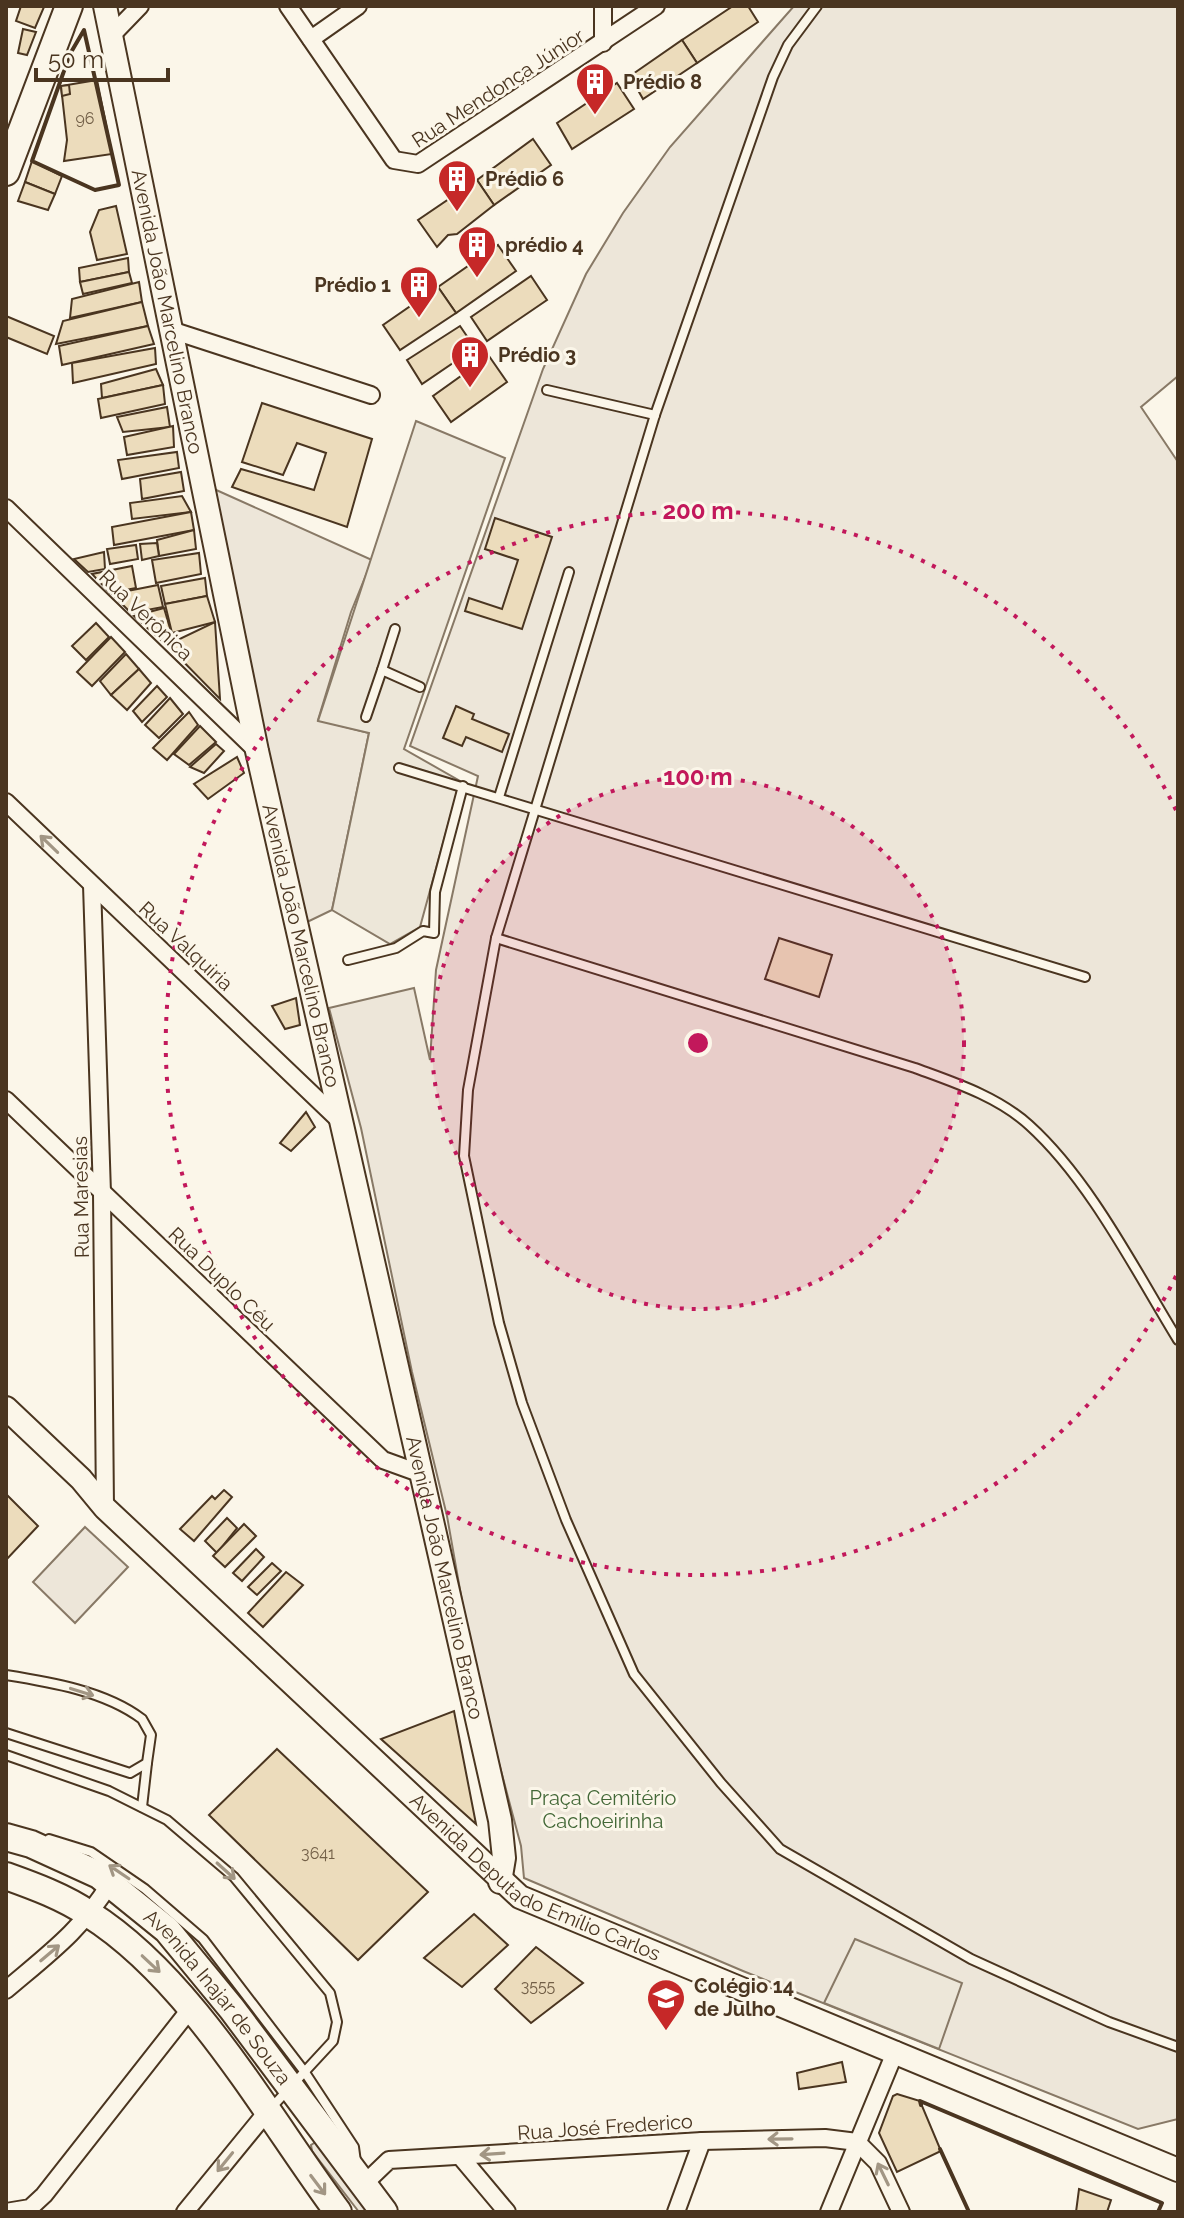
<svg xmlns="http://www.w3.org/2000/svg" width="1184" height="2218" font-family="Raleway,sans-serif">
	<rect width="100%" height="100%" fill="#fbf6e9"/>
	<!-- green -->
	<g fill="#ede6d9" stroke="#887966" stroke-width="2">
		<path d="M794 6H1178V376L1141 407 1178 462V2119L1138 2129 743 1971 524 1878 521 1846 474 1669 447 1516 412 1372 361 1128 329 1008 414 988 430 1060 436 970 478 776 410 746 543 369 586 274 623 213 670 147Z"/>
		<path d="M214 489 372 560 351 612 318 720 369 733 332 910 303 924Z"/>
		<path d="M85 1527 128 1567 75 1623 33 1582Z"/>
		<path d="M319 2140 376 2212H359L312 2151 311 2145Z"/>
	</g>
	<!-- parking -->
	<g fill="#ede7d9" stroke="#887966" stroke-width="2">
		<path d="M416 421 505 458 404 749 460 781 420 927 390 944 332 910 369 733 318 721Z"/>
		<path d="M855 1939 962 1983 939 2049 824 2003Z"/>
	</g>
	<!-- building -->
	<g fill="#ecdcbc" stroke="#4a3520" stroke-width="2">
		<path d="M21 6 44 7 35 28 16 21Z"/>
		<path d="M733 6H748L758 22 697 63 682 40Z"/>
		<path d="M23 29 36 32 27 55 18 53Z"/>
		<path d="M682 40 697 63 643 99 630 76Z"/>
		<path d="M97 80 112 154 64 161 67 140 61 86Z"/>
		<path d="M617 83 634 109 572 149 557 123Z"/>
		<path d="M69 85 70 94 62 96 61 86Z"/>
		<path d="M533 139 551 165 494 205 477 180Z"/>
		<path d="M32 161 62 176 55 194 25 182Z"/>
		<path d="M477 180 494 205 457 234 448 235 437 247 418 220Z"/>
		<path d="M25 182 55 194 48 210 18 201Z"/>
		<path d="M116 206 127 254 97 260 90 232 99 210Z"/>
		<path d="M498 245 516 271 456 313 438 287Z"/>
		<path d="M128 258 129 272 80 282 79 268Z"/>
		<path d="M129 272 132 283 83 294 80 282Z"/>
		<path d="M531 276 547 300 487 341 471 317Z"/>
		<path d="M139 282 142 302 70 318 72 299Z"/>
		<path d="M438 287 456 313 400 350 383 325Z"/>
		<path d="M142 302 148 326 56 344 63 321Z"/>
		<path d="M6 316 54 336 47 354 6 337Z"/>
		<path d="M148 326 154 344 62 365 59 346Z"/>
		<path d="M460 326 475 348 422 384 407 360Z"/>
		<path d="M155 348 156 364 73 383 72 363Z"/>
		<path d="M489 356 507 382 451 422 433 396Z"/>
		<path d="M156 369 163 385 102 398 101 384Z"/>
		<path d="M163 385 165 404 101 418 98 399Z"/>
		<path d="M262 403 372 439 347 527 232 487 241 469 314 490 326 453 297 443 283 475 242 462Z"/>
		<path d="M167 407 170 427 123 432 117 417Z"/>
		<path d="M173 426 174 447 127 455 124 437Z"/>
		<path d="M177 452 179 468 122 479 118 460Z"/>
		<path d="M181 472 184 491 142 499 140 479Z"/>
		<path d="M182 496 191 512 132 519 130 503Z"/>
		<path d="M191 512 194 530 114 545 112 527Z"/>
		<path d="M495 518 552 537 522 629 465 611 469 598 502 609 518 560 485 549Z"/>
		<path d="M194 530 196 549 159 556 157 540Z"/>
		<path d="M157 543 159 556 142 560 140 544Z"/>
		<path d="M136 545 138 559 110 564 107 549Z"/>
		<path d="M104 552 105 569 88 572 74 559Z"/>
		<path d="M199 553 201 574 156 583 152 560Z"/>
		<path d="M132 566 136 588 110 593 92 574Z"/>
		<path d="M205 578 207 596 165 604 161 586Z"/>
		<path d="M158 585 163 607 131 613 112 594Z"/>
		<path d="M207 596 215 622 172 633 165 604Z"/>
		<path d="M164 608 172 635 161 640 134 616Z"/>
		<path d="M215 622 220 699 167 645Z"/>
		<path d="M96 623 109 637 86 660 72 646Z"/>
		<path d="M111 637 125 652 92 686 77 672Z"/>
		<path d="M126 654 139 669 111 695 100 681Z"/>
		<path d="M139 669 151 683 127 710 111 695Z"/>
		<path d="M157 686 167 697 142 722 133 711Z"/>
		<path d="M170 698 183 714 159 738 145 725Z"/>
		<path d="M456 706 474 714 472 719 509 734 502 752 466 737 462 746 443 738Z"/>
		<path d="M189 712 198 725 167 760 153 748Z"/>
		<path d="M200 726 216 742 189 765 174 754Z"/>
		<path d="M216 744 224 751 204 773 190 767Z"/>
		<path d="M237 757 244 773 208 799 194 784Z"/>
		<path d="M779 938 832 955 819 997 765 979Z"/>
		<path d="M296 998 300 1025 285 1029 272 1006Z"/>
		<path d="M306 1112 315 1127 291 1151 280 1143Z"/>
		<path d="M224 1490 232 1497 194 1541 180 1529 212 1496 215 1499Z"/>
		<path d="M6 1494 38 1526 6 1560Z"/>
		<path d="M227 1518 237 1528 217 1553 205 1541Z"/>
		<path d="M244 1524 256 1536 225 1567 213 1556Z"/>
		<path d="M256 1549 264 1557 242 1581 233 1573Z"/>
		<path d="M272 1563 281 1571 257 1595 248 1587Z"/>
		<path d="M286 1572 303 1585 263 1627 248 1613Z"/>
		<path d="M454 1711 476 1824 381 1739Z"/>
		<path d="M277 1749 428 1892 358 1960 209 1815Z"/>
		<path d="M474 1914 508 1945 462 1987 424 1958Z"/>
		<path d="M536 1947 583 1983 531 2023 495 1989Z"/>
		<path d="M842 2062 846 2082 799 2089 797 2073Z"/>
		<path d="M897 2094 920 2101 941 2151 897 2172 879 2133 893 2096Z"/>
		<path d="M1079 2189 1111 2200 1107 2212H1076Z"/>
	</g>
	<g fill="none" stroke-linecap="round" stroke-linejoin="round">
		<defs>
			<g id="lane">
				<path d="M817 6 788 45 773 77 655 415 496 938 468 1090 464 1156 499 1323 522 1403 566 1520 634 1674 721 1783 780 1849 971 1959 1109 2022 1178 2047"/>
				<path d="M547 390 655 415"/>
				<path d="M382 670 395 629"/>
				<path d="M366 717 382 670 420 687"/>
				<path d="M399 768 1085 977"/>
				<path d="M499 797 569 572"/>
				<path d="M496 938 915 1068C953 1082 997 1096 1029 1125 1090 1180 1135 1270 1178 1340"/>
				<path d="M348 960 396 948 423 931 434 933 435 892 463 786"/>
				<path d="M6 1675C50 1682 105 1691 142 1719L151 1735 147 1763 130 1773 6 1733"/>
				<path d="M6 1755 109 1791 167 1820 234 1877 330 1993 337 2022 333 2041 272 2107"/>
				<path d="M142 1807 147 1763"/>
				<path d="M49 1839 91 1852 145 1889 203 1939 304 2071 354 2147 356 2162"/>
			</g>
			<g id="street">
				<path d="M288 6 394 160 418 164 656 6"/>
				<path d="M603 6V43"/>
				<path d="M112 35 140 6"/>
				<path d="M311 39 358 6"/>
				<path d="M171 330 371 395"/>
				<path d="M6 508 257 751"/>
				<path d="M6 802 338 1119"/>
				<path d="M92 885 102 1193 105 1508"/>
				<path d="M6 1100 383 1460 419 1473"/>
				<path d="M6 1990C47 1955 82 1930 110 1883"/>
				<path d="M460 2156 507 2212"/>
				<path d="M364 2184 389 2160 702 2141 825 2138 857 2142 878 2163 901 2212"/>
				<path d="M6 2212 30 2208 44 2195 191 2008"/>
				<path d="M185 2212 266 2113"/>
				<path d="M676 2212 702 2141"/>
				<path d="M829 2212 896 2050"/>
			</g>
			<g id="secondary">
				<path id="s1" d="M105 6 257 751 500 1820 504 1858 500 1882"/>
				<path id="s2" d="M6 1408 81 1479 105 1508 520 1897 1178 2170"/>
			</g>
			<g id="primary">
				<path d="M6 172 69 6"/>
				<path id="s3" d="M6 1837 31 1844 99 1875 167 1930 232 2009 384 2212"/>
				<path d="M6 1876C34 1886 64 1897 89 1914 191 1978 267 2116 338 2212"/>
			</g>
		</defs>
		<!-- lane casing -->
		<use href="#lane" stroke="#4a3520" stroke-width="12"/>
		<!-- street casing -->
		<use href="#street" stroke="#4a3520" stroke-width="20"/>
		<!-- secondary casing -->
		<use href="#secondary" stroke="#4a3520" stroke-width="26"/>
		<!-- primary casing -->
		<use href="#primary" stroke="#4a3520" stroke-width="30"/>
		<!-- lane -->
		<use href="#lane" stroke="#fbf6e9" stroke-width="8"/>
		<!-- street -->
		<use href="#street" stroke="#fbf6e9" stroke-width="16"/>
		<!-- secondary -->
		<use href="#secondary" stroke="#fbf6e9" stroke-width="22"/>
		<!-- primary -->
		<use href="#primary" stroke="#fbf6e9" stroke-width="26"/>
		<!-- wall -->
		<g stroke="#4a3520" stroke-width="4">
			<path d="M84 30 119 185 95 190 32 161 70 54Z"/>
			<path d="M921 2105 920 2101 1162 2203 1158 2212"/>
			<path d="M940 2149 969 2212"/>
		</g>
	</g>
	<!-- one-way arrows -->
	<defs><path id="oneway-shaft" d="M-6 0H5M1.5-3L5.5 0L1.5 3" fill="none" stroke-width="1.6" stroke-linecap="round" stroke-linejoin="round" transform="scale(2)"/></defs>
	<g stroke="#a29684">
		<use href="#oneway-shaft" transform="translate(49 844) rotate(-136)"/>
		<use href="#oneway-shaft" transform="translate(82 1692) rotate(17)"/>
		<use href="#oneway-shaft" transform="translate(226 1871) rotate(42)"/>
		<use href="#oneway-shaft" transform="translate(119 1872) rotate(-146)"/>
		<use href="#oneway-shaft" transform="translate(50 1953) rotate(-40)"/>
		<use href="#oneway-shaft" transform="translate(151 1964) rotate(43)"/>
		<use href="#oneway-shaft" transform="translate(780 2139) rotate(179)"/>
		<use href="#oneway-shaft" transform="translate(492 2154) rotate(176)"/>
		<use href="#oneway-shaft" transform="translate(225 2162) rotate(129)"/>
		<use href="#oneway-shaft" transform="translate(883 2174) rotate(-116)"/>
		<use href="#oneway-shaft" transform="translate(318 2185) rotate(53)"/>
	</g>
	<!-- distance rings -->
	<circle cx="698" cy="1043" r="266" fill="#c2185b" fill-opacity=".12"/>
	<g fill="none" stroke="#c2185b" stroke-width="4" stroke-dasharray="4 8">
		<circle cx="698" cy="1043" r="266"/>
		<path d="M1176 1276A532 532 0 1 1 1176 810"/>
	</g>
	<!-- icons -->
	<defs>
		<symbol id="building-pin" viewBox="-11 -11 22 30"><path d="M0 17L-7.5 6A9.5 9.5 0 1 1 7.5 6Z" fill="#c62828" stroke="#fbf6e9"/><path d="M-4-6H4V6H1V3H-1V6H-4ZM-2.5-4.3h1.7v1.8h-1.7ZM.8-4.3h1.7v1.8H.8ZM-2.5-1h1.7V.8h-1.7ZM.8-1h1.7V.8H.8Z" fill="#fff"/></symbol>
		<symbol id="school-pin" viewBox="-11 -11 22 30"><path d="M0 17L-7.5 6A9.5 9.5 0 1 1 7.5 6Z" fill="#c62828" stroke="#fbf6e9"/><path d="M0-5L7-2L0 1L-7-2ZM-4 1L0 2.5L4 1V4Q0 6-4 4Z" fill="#fff"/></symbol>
	</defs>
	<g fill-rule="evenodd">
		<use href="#building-pin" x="573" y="60" width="44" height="60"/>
		<use href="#building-pin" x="435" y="157" width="44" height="60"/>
		<use href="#building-pin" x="455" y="223" width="44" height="60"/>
		<use href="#building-pin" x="397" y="263" width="44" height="60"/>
		<use href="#building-pin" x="448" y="333" width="44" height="60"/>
		<use href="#school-pin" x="644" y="1976" width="44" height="60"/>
	</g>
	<g text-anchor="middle" stroke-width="6" stroke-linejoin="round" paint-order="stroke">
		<!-- number labels -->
		<g font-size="16" fill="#725f47">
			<text x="85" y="124">96</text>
			<text x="318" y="1859">3641</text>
			<text x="538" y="1992">3555</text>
		</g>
		<!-- poi labels -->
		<g font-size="20" font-weight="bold" fill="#4a3520" stroke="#fbf6e9" text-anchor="start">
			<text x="623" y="89">Prédio 8</text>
			<text x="485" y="186">Prédio 6</text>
			<text x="505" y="252">prédio 4</text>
			<text x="391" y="292" text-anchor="end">Prédio 1</text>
			<text x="498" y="362">Prédio 3</text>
			<text x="694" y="1993">Colégio 14<tspan x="694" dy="23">de Julho</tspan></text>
		</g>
		<!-- street labels -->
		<g font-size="20" fill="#4a3520" stroke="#fbf6e9">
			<text transform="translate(498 88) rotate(-33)" y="7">Rua Mendonça Júnior</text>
			<text dy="7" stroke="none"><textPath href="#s1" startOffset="312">Avenida João Marcelino Branco</textPath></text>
			<text transform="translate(146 615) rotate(44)" y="7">Rua Verônica</text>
			<text dy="7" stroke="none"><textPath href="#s1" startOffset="960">Avenida João Marcelino Branco</textPath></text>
			<text transform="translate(186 946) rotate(43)" y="7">Rua Valquiria</text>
			<text transform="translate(81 1197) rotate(-91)" y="7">Rua Maresias</text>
			<text transform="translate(222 1279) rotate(44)" y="7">Rua Duplo Céu</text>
			<text dy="7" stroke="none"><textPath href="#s1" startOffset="1608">Avenida João Marcelino Branco</textPath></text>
			<text dy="7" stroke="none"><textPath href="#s2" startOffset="712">Avenida Deputado Emílio Carlos</textPath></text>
			<text dy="7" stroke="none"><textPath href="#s3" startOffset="272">Avenida Inajar de Souza</textPath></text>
			<text transform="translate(605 2127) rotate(-4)" y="7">Rua José Frederico</text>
		</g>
		<!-- park labels -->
		<g font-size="20" fill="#436837" stroke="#fbf6e9">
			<text x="603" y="1805">Praça Cemitério<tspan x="603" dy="23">Cachoeirinha</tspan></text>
		</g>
	</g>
	<circle cx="698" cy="1043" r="12" fill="#c2185b" stroke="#fbf6e9" stroke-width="4"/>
	<g font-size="24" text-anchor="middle" font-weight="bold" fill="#c2185b" stroke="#fbf6e9" stroke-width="6" stroke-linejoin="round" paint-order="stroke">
		<text x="698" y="519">200 m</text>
		<text x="698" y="785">100 m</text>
	</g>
	<!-- border -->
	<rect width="1184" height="2218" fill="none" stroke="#4a3520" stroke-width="16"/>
	<!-- scale -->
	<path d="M36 68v12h132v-12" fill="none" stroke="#4a3520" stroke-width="4"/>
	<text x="48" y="68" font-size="24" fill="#4a3520" stroke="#fbf6e9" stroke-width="6" paint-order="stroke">50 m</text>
</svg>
